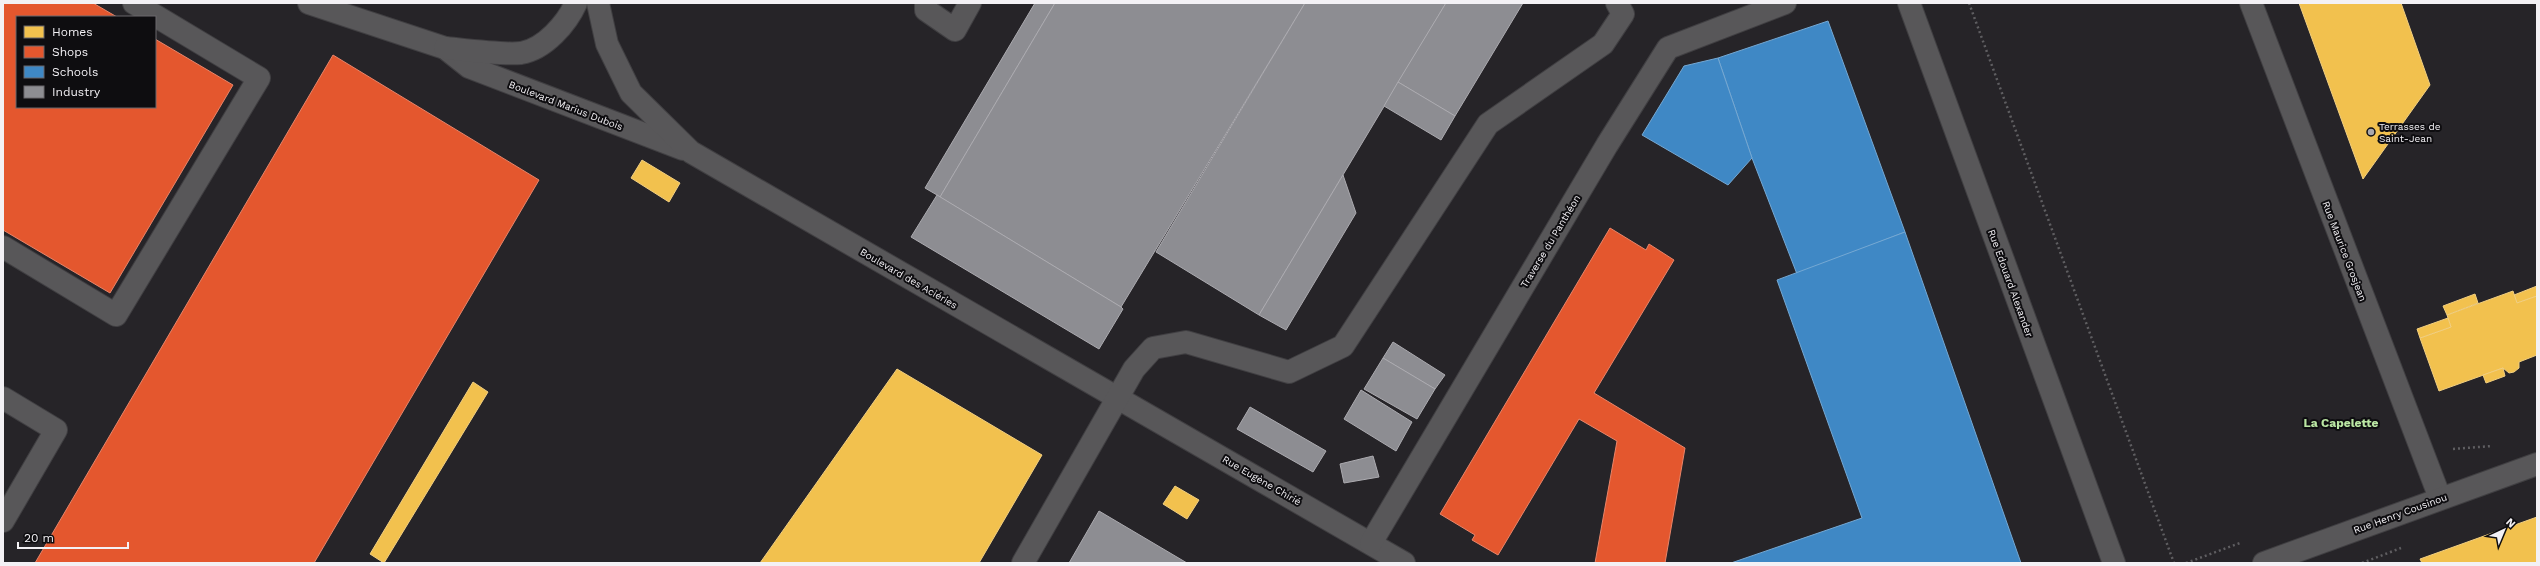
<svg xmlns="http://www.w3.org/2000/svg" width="2540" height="566" font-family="'Work Sans',sans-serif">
	<rect width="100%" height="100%" fill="#262428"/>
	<!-- homes -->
	<g fill="#f2c14e" stroke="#f2cf80">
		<path d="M2299 3H2401L2430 85 2363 179Z"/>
		<path d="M642 160 680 183 669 202 631 178Z"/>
		<path d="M2537 286V296L2517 303 2514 295Z"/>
		<path d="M2513 291 2517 303 2537 296V355L2519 362V368L2514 372 2509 373 2503 368 2439 391 2420 338 2451 327 2447 315Z"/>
		<path d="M2475 294 2478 303 2447 315 2443 306Z"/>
		<path d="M2448 318 2451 327 2420 338 2417 329Z"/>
		<path d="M2503 368 2505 376 2486 383 2483 375Z"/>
		<path d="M897 369 1042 455 979 563H760Z"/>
		<path d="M473 382 488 392 384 563 370 554Z"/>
		<path d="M1175 486 1199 500 1187 519 1163 504Z"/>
		<path d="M2537 517V563H2422L2420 559Z"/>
	</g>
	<!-- shops -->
	<g fill="#e4572e" stroke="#e8856a">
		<path d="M3 3H93L117 17H17V107H155V39L233 85 110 293 3 230Z"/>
		<path d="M333 55 539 180 314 563H35Z"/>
		<path d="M1610 228 1646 250 1649 244 1674 260 1594 393 1685 448 1665 563H1595L1617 441 1579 419 1498 555 1472 540 1475 535 1440 514Z"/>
	</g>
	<!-- schools -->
	<g fill="#3f88c5" stroke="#75a8d3">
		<path d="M1828 21 1905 232 1797 274 1752 158 1718 58Z"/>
		<path d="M1718 58 1752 158 1728 185 1642 135 1684 66Z"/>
		<path d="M1905 232 2021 563H1731L1862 518 1777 280Z"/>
	</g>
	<!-- industry -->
	<g fill="#8d8d92" stroke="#acabb0">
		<path d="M1035 3H1055L940 197 937 195 925 188Z"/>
		<path d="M1055 3H1305L1121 307 940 197Z"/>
		<path d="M1305 3H1446L1259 315 1156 252Z"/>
		<path d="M1446 3H1523L1455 116 1398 82Z"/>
		<path d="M1398 82 1455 116 1441 140 1384 106Z"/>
		<path d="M1343 175 1356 213 1286 330 1259 315Z"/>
		<path d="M937 195 1121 307 1123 309 1099 349 911 237Z"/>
		<path d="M1393 342 1445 375 1435 389 1383 358Z"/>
		<path d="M1383 358 1435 389 1417 419 1364 389Z"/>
		<path d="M1361 390 1412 422 1396 451 1344 419Z"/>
		<path d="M1250 407 1326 451 1313 472 1237 429Z"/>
		<path d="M1373 456 1379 477 1344 483 1340 464Z"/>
		<path d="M1099 511 1187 563H1069Z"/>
	</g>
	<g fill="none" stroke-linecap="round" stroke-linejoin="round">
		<defs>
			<g id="minor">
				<path d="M309 3 445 48 469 67 683 149"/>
				<path d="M598 3 607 44 631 93 691 152 1404 563"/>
				<path d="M926 3V10L955 30 970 3"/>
				<path d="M1909 3 2114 563"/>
				<path d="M2251 3 2440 498"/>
				<path d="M445 48C465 50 503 55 521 53 545 49 567 23 576 3"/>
				<path d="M3 247 116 315 259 78 134 3"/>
				<path d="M3 398 56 430 3 521"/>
				<path d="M1371 543 1607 145 1668 48 1785 3"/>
				<path d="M1023 563 1134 369 1153 348 1186 342 1289 372 1343 346 1488 124 1603 44 1623 14 1617 3"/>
				<path d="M2264 563 2537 464"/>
			</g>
		</defs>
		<!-- minor casing -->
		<use href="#minor" stroke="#403f42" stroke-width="24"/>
		<!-- path -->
		<g stroke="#5f5e61" stroke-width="2.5" stroke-dasharray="2 3" stroke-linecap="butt">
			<path d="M1969 3 2174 563"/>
			<path d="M2453 449 2492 446"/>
			<path d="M2186 563 2240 543"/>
			<path d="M2362 563 2401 548"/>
		</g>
		<!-- minor -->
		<use href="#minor" stroke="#585759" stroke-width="22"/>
	</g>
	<!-- markers -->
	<circle fill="#aba9ad" stroke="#0e0d10" stroke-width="1.5" cx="2371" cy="132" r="4"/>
	<g text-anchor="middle" stroke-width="4" stroke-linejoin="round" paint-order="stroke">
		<!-- street labels -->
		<g font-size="10" fill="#f3f1f5" stroke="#0e0d10">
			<text transform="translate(566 105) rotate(21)" y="4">Boulevard Marius Dubois</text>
			<text transform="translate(1550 241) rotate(-59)" y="4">Traverse du Panthéon</text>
			<text transform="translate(2345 251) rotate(69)" y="4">Rue Maurice Grosjean</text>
			<text transform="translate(909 278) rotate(30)" y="4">Boulevard des Aciéries</text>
			<text transform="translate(2011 283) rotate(70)" y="4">Rue Edouard Alexander</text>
			<text transform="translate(1262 480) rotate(30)" y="4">Rue Eugène Chirié</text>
			<text transform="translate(2400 513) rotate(-20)" y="4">Rue Henry Cousinou</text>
		</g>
		<!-- poi labels -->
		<g font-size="10" fill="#f3f1f5" stroke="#0e0d10" text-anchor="start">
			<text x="2379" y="130">Terrasses de<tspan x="2379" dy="12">Saint-Jean</tspan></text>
		</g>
		<!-- quarter labels -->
		<g font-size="12" font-weight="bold" fill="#bbe7a4" stroke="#0e0d10">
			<text x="2341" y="427">La Capelette</text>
		</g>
	</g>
	<!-- border -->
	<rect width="2540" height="566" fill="none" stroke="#f3f1f5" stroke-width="8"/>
	<!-- legend -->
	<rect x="16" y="16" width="140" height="92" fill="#0e0d10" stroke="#6a686c"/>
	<rect x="24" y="26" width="20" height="12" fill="#f2c14e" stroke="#6a686c"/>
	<text x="52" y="36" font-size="12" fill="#f3f1f5">Homes</text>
	<rect x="24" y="46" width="20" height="12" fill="#e4572e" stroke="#6a686c"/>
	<text x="52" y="56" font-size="12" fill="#f3f1f5">Shops</text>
	<rect x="24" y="66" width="20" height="12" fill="#3f88c5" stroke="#6a686c"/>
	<text x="52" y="76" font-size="12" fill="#f3f1f5">Schools</text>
	<rect x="24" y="86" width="20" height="12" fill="#8d8d92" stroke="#6a686c"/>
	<text x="52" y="96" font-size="12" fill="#f3f1f5">Industry</text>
	<!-- north arrow -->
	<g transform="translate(2504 530) rotate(44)" stroke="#0e0d10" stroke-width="3" paint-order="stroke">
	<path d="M0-3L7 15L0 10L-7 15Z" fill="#f3f1f5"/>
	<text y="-6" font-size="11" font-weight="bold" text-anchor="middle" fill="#f3f1f5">N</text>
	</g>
	<!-- scale -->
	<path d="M18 542v6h110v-6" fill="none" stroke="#f3f1f5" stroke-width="2"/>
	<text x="24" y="542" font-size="12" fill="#f3f1f5" stroke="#0e0d10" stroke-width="3" paint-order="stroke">20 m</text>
</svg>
